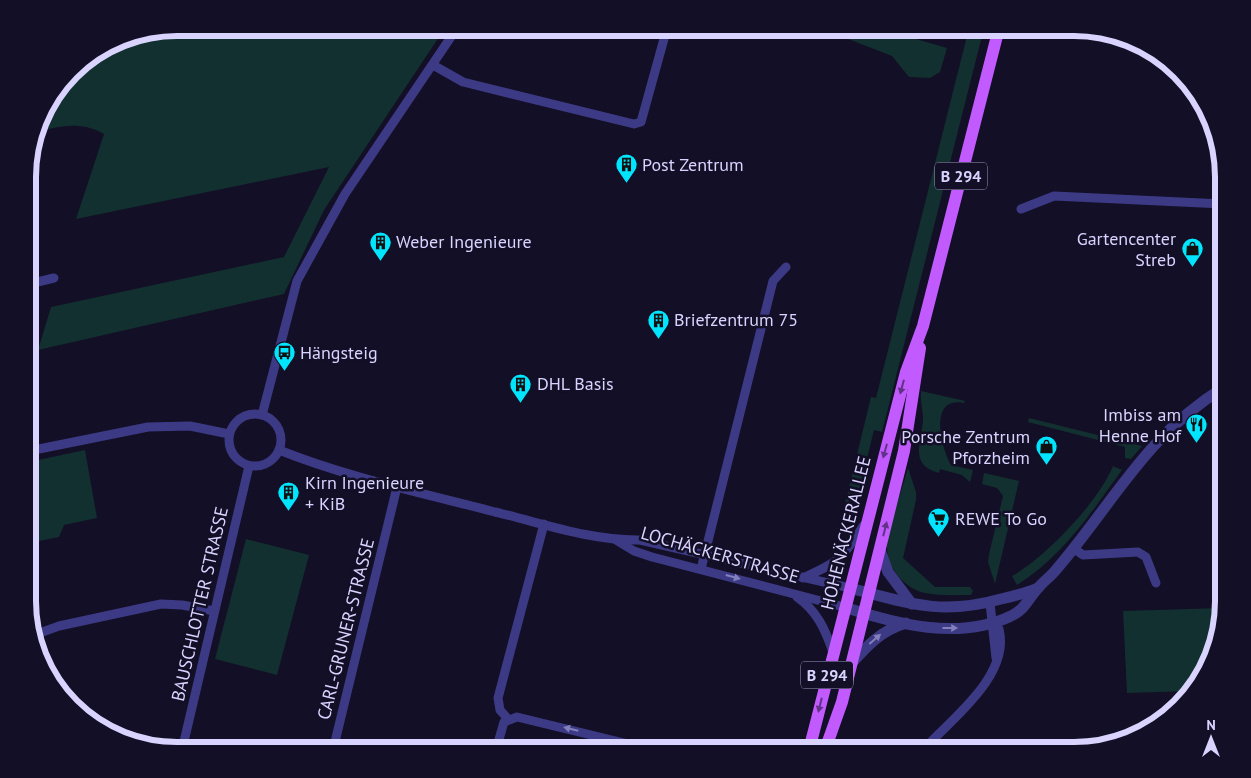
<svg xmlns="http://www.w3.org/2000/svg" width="1251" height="778" font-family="'PT Sans',sans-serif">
	<rect width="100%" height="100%" fill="#130f26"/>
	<!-- green -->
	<g fill="#12302f">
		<path d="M177 28H445L324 210 284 294 38 350 51 307 284 257 329 167 76 219 104 134C80 121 62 126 37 132L43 111 78 65 120 39Z"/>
		<path d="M826 28H878L947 48 940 72 930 78 909 77 892 56 825 30Z"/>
		<path d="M969 28H984L882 432 874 430 854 511 844 508 871 397 876 398Z"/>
		<path d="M921 391 965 401 964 403C928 396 941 447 951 465L973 470 970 482 962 475 940 469 939 473C908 465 922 441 923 419 923 410 920 401 921 391Z"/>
		<path d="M1029 418 1142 446 1131 459 1125 458V447L1028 422Z"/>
		<path d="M85 450 97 518 64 525 59 537 29 543V462Z"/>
		<path d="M1113 466 1122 470C1091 513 1062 557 1017 585L1012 576C1046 557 1099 501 1113 466Z"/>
		<path d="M908 468 916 492V500L903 558 935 587H970L973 591 971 595C956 595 940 596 925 593 904 588 887 568 887 546 888 528 903 487 908 468Z"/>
		<path d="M984 473 1019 481 995 584 988 562 989 554 1003 496 997 488 982 484Z"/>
		<path d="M246 539 309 555 277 675 215 659Z"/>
		<path d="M1223 608 1198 684 1191 691 1127 693 1123 611Z"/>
	</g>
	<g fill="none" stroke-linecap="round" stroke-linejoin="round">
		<!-- minor -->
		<g stroke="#3d3a85" stroke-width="9">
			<path d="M433 65 463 82 634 124 641 122 667 28"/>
			<path d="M1021 209 1054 196 1223 204"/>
			<path d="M29 284 54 278"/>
			<circle cx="255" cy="440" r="26"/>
			<path d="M262 415 297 281 345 194 457 28"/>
			<path d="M279 450C349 478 423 493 495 512 542 523 591 541 640 540L850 588"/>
			<path d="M29 451 148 427 190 426 229 434"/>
			<path d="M616 540 634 551 652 557 844 607"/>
			<path d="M1073 548 1083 555 1138 552 1146 557 1156 583"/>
			<path d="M701 569 773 281 786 267"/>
			<path d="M803 578C838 562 842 560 863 526"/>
			<path d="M797 597C817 611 825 629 833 652"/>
			<path d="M990 603 996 658"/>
			<path d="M34 635 59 626 161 604 182 605 214 611"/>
			<path d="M508 719 500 710 498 698 544 524"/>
			<path d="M182 750 249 466"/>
			<path d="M333 750 397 487"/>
			<path d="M496 750 504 722 517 717 653 750"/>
			<path d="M923 750C950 720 1011 676 999 629L993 623"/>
		</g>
		<!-- tertiary -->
		<g stroke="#3d3a85" stroke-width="11">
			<path d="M880 550 888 572 912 604"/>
			<path d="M850 588C908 603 940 616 1001 599 1014 596 1026 593 1038 588"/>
			<path d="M844 607C896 624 959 641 1011 616 1025 610 1029 597 1039 587 1044 581 1050 577 1055 571 1113 504 1145 436 1223 388"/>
			<path d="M850 665C867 646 880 631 906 623"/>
		</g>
		<!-- primary -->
		<g stroke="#c25bff" stroke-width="12">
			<path d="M809 750 906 372 923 326 999 28"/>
			<path d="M825 750 842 702 904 451 920 348"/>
		</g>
	</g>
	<!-- one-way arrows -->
	<defs><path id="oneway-solid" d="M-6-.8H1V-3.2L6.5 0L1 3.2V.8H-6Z" transform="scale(1.25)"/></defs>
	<g fill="#623188">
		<use href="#oneway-solid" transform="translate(902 387) rotate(105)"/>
		<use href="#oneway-solid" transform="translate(885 451) rotate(105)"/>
		<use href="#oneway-solid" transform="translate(885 529) rotate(-76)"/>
		<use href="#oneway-solid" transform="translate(820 705) rotate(104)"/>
	</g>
	<g fill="#837fbc">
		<use href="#oneway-solid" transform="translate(733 577) rotate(15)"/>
		<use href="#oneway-solid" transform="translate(950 628)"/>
		<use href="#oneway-solid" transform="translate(875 639) rotate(-41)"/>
		<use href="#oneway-solid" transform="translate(571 729) rotate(-166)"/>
	</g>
	<!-- icons -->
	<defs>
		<symbol id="building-pin" viewBox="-11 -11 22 30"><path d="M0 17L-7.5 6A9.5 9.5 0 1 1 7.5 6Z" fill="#00e5ff" stroke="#130f26"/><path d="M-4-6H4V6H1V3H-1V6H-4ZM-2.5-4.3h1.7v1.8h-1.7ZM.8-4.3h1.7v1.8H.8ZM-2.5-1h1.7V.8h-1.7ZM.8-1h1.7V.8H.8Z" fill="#111"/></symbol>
		<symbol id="shop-pin" viewBox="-11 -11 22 30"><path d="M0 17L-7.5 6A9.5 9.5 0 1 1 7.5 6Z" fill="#00e5ff" stroke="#130f26"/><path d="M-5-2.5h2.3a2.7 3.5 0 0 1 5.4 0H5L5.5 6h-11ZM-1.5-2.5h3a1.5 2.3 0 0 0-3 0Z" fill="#111"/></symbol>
		<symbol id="bus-pin" viewBox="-11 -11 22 30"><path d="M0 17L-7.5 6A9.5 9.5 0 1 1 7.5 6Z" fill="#00e5ff" stroke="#130f26"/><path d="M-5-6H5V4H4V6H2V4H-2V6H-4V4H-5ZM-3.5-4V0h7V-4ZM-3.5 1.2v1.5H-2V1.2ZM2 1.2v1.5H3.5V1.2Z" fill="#111"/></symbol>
		<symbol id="restaurant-pin" viewBox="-11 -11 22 30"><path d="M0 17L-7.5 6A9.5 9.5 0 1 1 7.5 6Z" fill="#00e5ff" stroke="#130f26"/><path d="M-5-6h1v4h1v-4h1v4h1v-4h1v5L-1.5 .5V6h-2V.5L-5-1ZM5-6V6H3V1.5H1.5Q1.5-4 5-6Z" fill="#111"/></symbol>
		<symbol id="supermarket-pin" viewBox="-11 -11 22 30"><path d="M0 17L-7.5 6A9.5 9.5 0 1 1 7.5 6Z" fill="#00e5ff" stroke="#130f26"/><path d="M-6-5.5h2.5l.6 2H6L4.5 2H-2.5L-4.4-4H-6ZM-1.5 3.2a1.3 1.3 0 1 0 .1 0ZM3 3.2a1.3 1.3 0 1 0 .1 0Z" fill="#111"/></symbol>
	</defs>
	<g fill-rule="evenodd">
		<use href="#building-pin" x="614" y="152" width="25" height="34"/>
		<use href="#building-pin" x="368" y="230" width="25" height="34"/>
		<use href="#shop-pin" x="1180" y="236" width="25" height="34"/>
		<use href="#building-pin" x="646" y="308" width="25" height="34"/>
		<use href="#bus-pin" x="272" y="340" width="25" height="34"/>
		<use href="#building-pin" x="508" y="372" width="25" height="34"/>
		<use href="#restaurant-pin" x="1184" y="412" width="25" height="34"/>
		<use href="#shop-pin" x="1034" y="434" width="25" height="34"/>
		<use href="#building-pin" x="276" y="480" width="25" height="34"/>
		<use href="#supermarket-pin" x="926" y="506" width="25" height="34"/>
	</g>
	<g text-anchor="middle" stroke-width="5" stroke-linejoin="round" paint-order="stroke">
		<!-- shield labels -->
		<g fill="#130f26" stroke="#9e99be" stroke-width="1">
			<rect x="935" y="162.5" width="52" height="27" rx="4"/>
			<rect x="801" y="661.5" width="52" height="27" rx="4"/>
		</g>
		<g font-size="16" font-weight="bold" fill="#d9d4ff">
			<text x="961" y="182">B 294</text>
			<text x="827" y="681">B 294</text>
		</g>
		<!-- poi labels -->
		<g font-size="18" fill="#d9d4ff" stroke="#130f26" text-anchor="start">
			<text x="642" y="171">Post Zentrum</text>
			<text x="1176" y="245" text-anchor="end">Gartencenter<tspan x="1176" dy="21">Streb</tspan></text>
			<text x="396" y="248">Weber Ingenieure</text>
			<text x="674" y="326">Briefzentrum 75</text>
			<text x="300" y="359">Hängsteig</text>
			<text x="537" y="390">DHL Basis</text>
			<text x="1181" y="421" text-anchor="end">Imbiss am<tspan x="1181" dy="21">Henne Hof</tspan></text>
			<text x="1030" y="443" text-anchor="end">Porsche Zentrum<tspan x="1030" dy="21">Pforzheim</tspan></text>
			<text x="305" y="489">Kirn Ingenieure<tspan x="305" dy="21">+ KiB</tspan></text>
			<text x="955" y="525">REWE To Go</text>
		</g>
		<!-- street labels -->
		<g font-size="18" fill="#d9d4ff" stroke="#130f26">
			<text transform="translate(846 533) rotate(-76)" y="6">HOHENÄCKERALLEE</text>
			<text transform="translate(720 555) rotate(16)" y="6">LOCHÄCKERSTRASSE</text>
			<text transform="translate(200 604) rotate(-77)" y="6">BAUSCHLOTTER STRASSE</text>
			<text transform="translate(346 629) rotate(-76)" y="6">CARL-GRUNER-STRASSE</text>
		</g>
	</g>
	<!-- crop -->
	<path d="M0 0H1251V778H0ZM177 36H1074A141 141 0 0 1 1215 177V601A141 141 0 0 1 1074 742H177A141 141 0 0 1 36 601V177A141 141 0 0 1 177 36Z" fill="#130f26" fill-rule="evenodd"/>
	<path fill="none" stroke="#d9d4ff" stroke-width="6" d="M177 36H1074A141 141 0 0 1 1215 177V601A141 141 0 0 1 1074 742H177A141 141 0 0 1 36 601V177A141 141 0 0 1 177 36Z"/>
	<!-- north arrow -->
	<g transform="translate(1211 738)" stroke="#130f26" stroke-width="4" paint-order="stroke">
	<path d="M0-4L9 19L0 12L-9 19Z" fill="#d9d4ff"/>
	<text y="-8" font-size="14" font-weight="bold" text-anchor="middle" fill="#d9d4ff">N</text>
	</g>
</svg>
